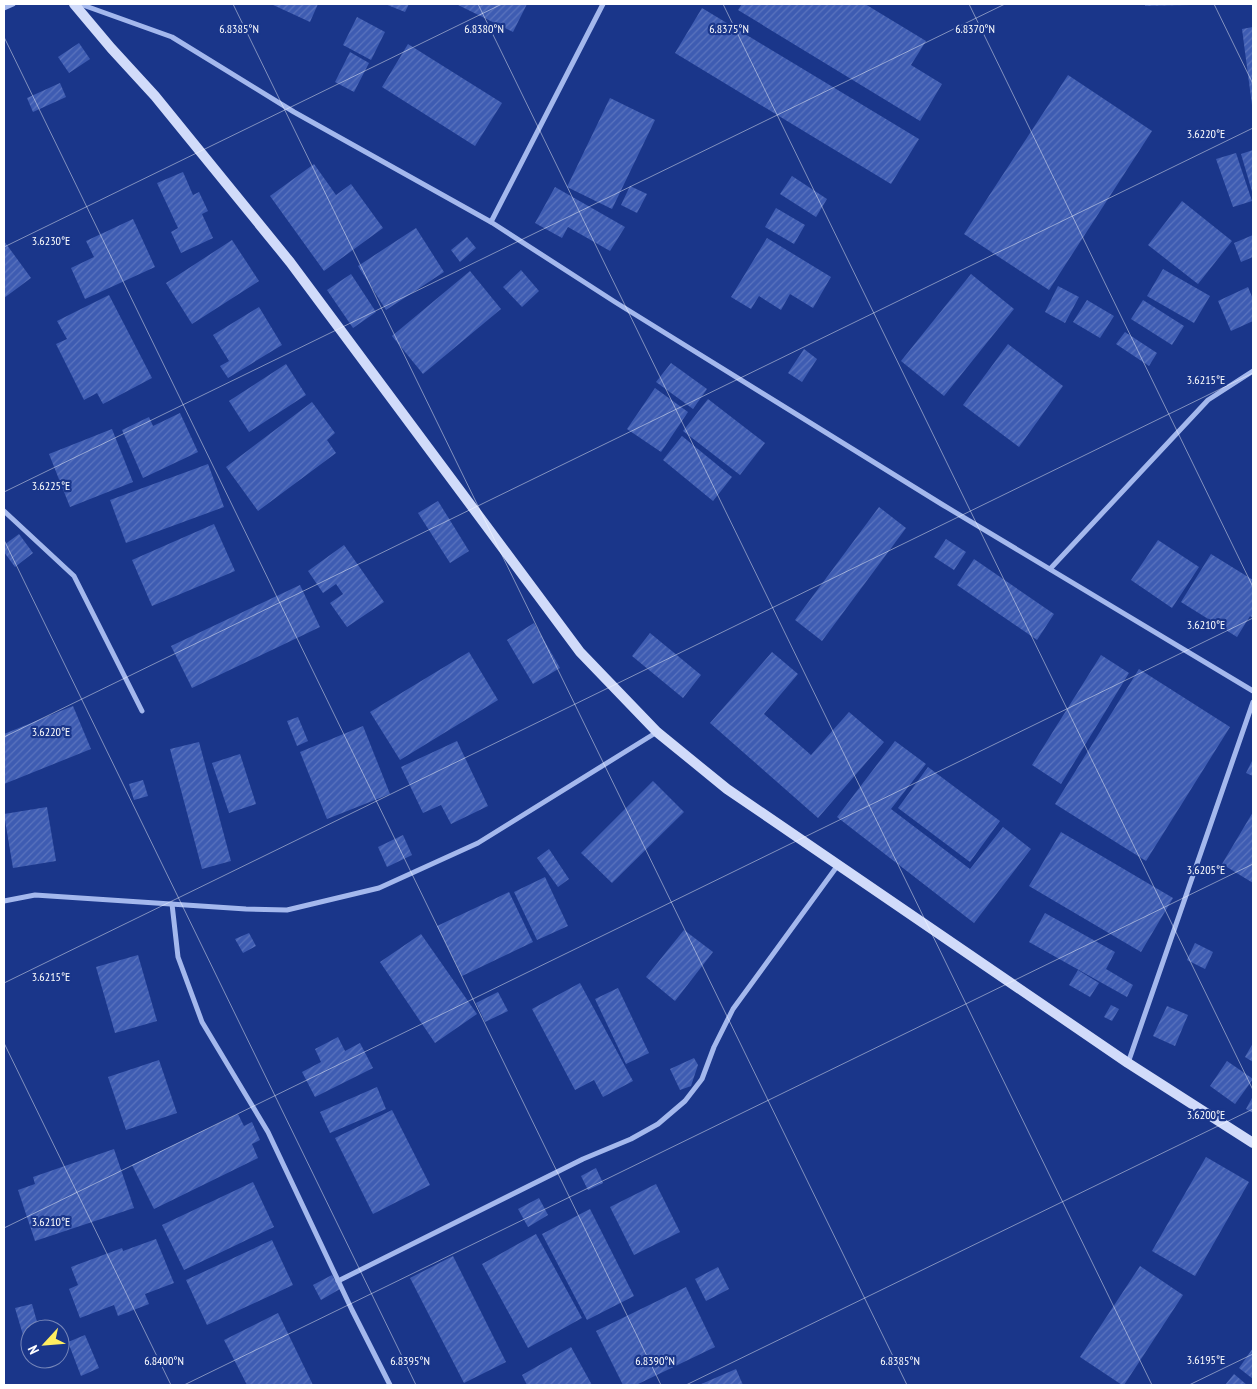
<svg xmlns="http://www.w3.org/2000/svg" width="1257" height="1389" font-family="'PT Sans Narrow',sans-serif">
	<defs>
		<pattern id="building-hatch" width="6" height="6" patternUnits="userSpaceOnUse" patternTransform="scale(1.25)"><rect width="6" height="6" fill="#3e5cb2"/><path d="M-1 1l2-2M0 6l6-6M5 7l2-2" fill="none" stroke="#5b74be"/></pattern>
	</defs>
	<rect width="100%" height="100%" fill="#1a368a"/>
	<!-- building -->
	<g fill="url(#building-hatch)">
		<path d="M271 4H318L310 22Z"/>
		<path d="M385 4H409L405 12Z"/>
		<path d="M456 4H527L513 32Z"/>
		<path d="M742 4H865L926 41 911 65 942 84 920 121 738 10Z"/>
		<path d="M1145 4H1190V5L1145 6Z"/>
		<path d="M702 8 919 139 891 184 675 53Z"/>
		<path d="M357 17 385 32 371 60 343 45Z"/>
		<path d="M1253 27V105H1252L1242 29Z"/>
		<path d="M79 43 90 59 69 73 58 57Z"/>
		<path d="M408 44 502 103 475 146 382 87Z"/>
		<path d="M350 52 369 63 354 92 335 82Z"/>
		<path d="M1068 75 1152 131 1049 290 964 234Z"/>
		<path d="M60 83 66 97 33 112 27 98Z"/>
		<path d="M610 98 655 120 612 209 567 187Z"/>
		<path d="M1253 150V195L1241 154Z"/>
		<path d="M1236 153 1252 201 1233 207 1216 159Z"/>
		<path d="M314 164 336 195 351 184 383 228 324 271 270 196Z"/>
		<path d="M183 172 193 195 199 192 208 211 202 214 213 238 181 253 171 232 178 228 157 183Z"/>
		<path d="M792 176 827 199 816 217 780 194Z"/>
		<path d="M630 186 647 194 637 213 621 205Z"/>
		<path d="M555 187 625 227 610 251 568 227 562 238 535 223Z"/>
		<path d="M1182 201 1232 241 1198 284 1148 245Z"/>
		<path d="M776 208 805 225 794 244 765 227Z"/>
		<path d="M133 219 155 267 85 299 71 268 94 257 86 241Z"/>
		<path d="M416 228 444 272 386 310 358 266Z"/>
		<path d="M1253 235V257L1241 262 1234 243Z"/>
		<path d="M467 237 476 248 460 262 451 250Z"/>
		<path d="M767 238 831 277 813 308 790 294 781 310 759 296 751 309 731 297Z"/>
		<path d="M232 240 259 281 192 324 166 283Z"/>
		<path d="M4 241 31 278 4 298Z"/>
		<path d="M1163 269 1210 296 1194 323 1147 296Z"/>
		<path d="M521 270 539 291 522 307 503 287Z"/>
		<path d="M470 271 501 309 423 374 392 336Z"/>
		<path d="M351 274 376 312 353 328 327 290Z"/>
		<path d="M971 274 1014 309 944 396 901 361Z"/>
		<path d="M1058 286 1079 297 1065 323 1045 312Z"/>
		<path d="M1248 287 1253 299V321L1231 331 1218 301Z"/>
		<path d="M109 295 152 378 103 404 97 393 84 400 56 344 67 339 57 321Z"/>
		<path d="M1087 300 1114 316 1100 338 1073 322Z"/>
		<path d="M1143 300 1184 326 1172 345 1131 319Z"/>
		<path d="M259 307 282 345 228 378 220 366 229 361 213 335Z"/>
		<path d="M1125 332 1157 353 1149 366 1116 344Z"/>
		<path d="M1008 344 1063 386 1019 447 963 405Z"/>
		<path d="M804 349 817 359 802 382 788 373Z"/>
		<path d="M671 363 707 389 693 409 656 382Z"/>
		<path d="M286 364 306 395 249 432 229 401Z"/>
		<path d="M655 388 688 412 661 452 627 429Z"/>
		<path d="M708 399 765 443 740 475 683 431Z"/>
		<path d="M312 402 335 433 327 440 336 453 258 511 226 467Z"/>
		<path d="M180 413 198 452 143 478 122 430 149 417 153 426Z"/>
		<path d="M112 429 133 482 70 507 49 454Z"/>
		<path d="M682 436 732 477 713 501 663 460Z"/>
		<path d="M208 464 224 507 126 543 110 500Z"/>
		<path d="M438 501 469 551 450 563 418 513Z"/>
		<path d="M879 507 906 528 822 641 795 620Z"/>
		<path d="M214 524 235 571 152 606 132 560Z"/>
		<path d="M19 534 33 553 15 567 4 552V545Z"/>
		<path d="M946 539 966 552 954 570 934 557Z"/>
		<path d="M1158 540 1199 567 1172 608 1131 580Z"/>
		<path d="M344 545 384 602 347 627 330 603 343 594 336 584 323 593 308 571Z"/>
		<path d="M1211 554 1253 580V618L1250 616 1237 637 1181 602Z"/>
		<path d="M974 559 1054 614 1037 640 957 585Z"/>
		<path d="M300 585 320 627 192 688 171 646Z"/>
		<path d="M534 623 560 668 533 684 507 640Z"/>
		<path d="M650 633 701 675 683 698 632 656Z"/>
		<path d="M469 652 498 700 400 760 370 712Z"/>
		<path d="M772 652 798 674 764 714 811 755 849 712 884 742 818 818 710 723Z"/>
		<path d="M1101 655 1129 673 1061 784 1032 765Z"/>
		<path d="M1139 669 1230 727 1146 861 1055 804Z"/>
		<path d="M73 706 91 749 4 784V734Z"/>
		<path d="M298 717 308 741 297 746 287 721Z"/>
		<path d="M363 726 390 794 327 819 300 752Z"/>
		<path d="M457 741 488 806 451 824 441 805 423 813 401 767Z"/>
		<path d="M895 741 926 764 891 809 970 869 1003 827 1031 849 974 923 837 817Z"/>
		<path d="M199 742 231 861 202 869 170 749Z"/>
		<path d="M240 754 256 804 229 813 212 763Z"/>
		<path d="M1253 759V776L1246 773Z"/>
		<path d="M928 767 1000 821 970 862 898 808Z"/>
		<path d="M143 780 148 796 134 800 129 784Z"/>
		<path d="M653 781 684 812 612 883 581 853Z"/>
		<path d="M47 807 56 861 13 868 4 814Z"/>
		<path d="M1253 812V883L1222 864Z"/>
		<path d="M1061 832 1173 898 1141 952 1029 886Z"/>
		<path d="M403 835 412 855 387 867 378 847Z"/>
		<path d="M549 849 569 879 558 887 537 858Z"/>
		<path d="M545 877 568 926 537 940 514 892Z"/>
		<path d="M509 892 533 942 462 976 437 926Z"/>
		<path d="M1045 913 1115 952 1106 969 1133 985 1127 997 1029 942Z"/>
		<path d="M684 930 713 952 675 1001 646 977Z"/>
		<path d="M249 933 256 946 243 953 235 939Z"/>
		<path d="M421 934 477 1014 435 1043 380 962Z"/>
		<path d="M1195 943 1213 952 1205 969 1187 960Z"/>
		<path d="M138 955 157 1021 115 1033 96 967Z"/>
		<path d="M1078 970 1099 983 1090 997 1069 985Z"/>
		<path d="M580 983 633 1081 603 1097 594 1080 575 1090 532 1009Z"/>
		<path d="M618 988 649 1053 626 1064 595 999Z"/>
		<path d="M498 992 508 1011 485 1022 476 1003Z"/>
		<path d="M1111 1005 1119 1009 1112 1021 1104 1017Z"/>
		<path d="M1167 1006 1188 1015 1175 1046 1153 1036Z"/>
		<path d="M338 1037 345 1051 360 1043 373 1068 315 1097 302 1072 321 1062 315 1049Z"/>
		<path d="M1253 1043V1062L1245 1057Z"/>
		<path d="M694 1058 698 1065 691 1086 680 1090 670 1069Z"/>
		<path d="M159 1060 177 1113 126 1130 108 1077Z"/>
		<path d="M1227 1061 1253 1079 1235 1104 1210 1086Z"/>
		<path d="M377 1087 386 1109 330 1133 320 1112Z"/>
		<path d="M1253 1096V1113L1246 1109Z"/>
		<path d="M392 1110 430 1185 373 1214 335 1138Z"/>
		<path d="M238 1114 244 1126 252 1122 260 1140 252 1144 258 1158 154 1209 132 1165Z"/>
		<path d="M114 1149 134 1208 35 1241 18 1190 35 1184 33 1177Z"/>
		<path d="M1206 1157 1249 1182 1195 1276 1152 1251Z"/>
		<path d="M596 1168 603 1183 588 1190 581 1176Z"/>
		<path d="M253 1182 274 1227 184 1270 162 1225Z"/>
		<path d="M656 1184 680 1232 634 1255 610 1207Z"/>
		<path d="M539 1198 548 1215 528 1227 518 1209Z"/>
		<path d="M590 1209 634 1296 587 1320 542 1234Z"/>
		<path d="M536 1234 582 1318 528 1348 482 1264Z"/>
		<path d="M156 1239 174 1283 145 1294 149 1304 118 1316 114 1305 80 1318 69 1289 78 1285 71 1267 122 1248 123 1251Z"/>
		<path d="M272 1240 293 1285 207 1325 186 1280Z"/>
		<path d="M453 1256 506 1362 464 1383 410 1278Z"/>
		<path d="M1140 1266 1183 1295 1124 1385H1122L1080 1357Z"/>
		<path d="M718 1267 729 1289 706 1301 695 1279Z"/>
		<path d="M332 1275 340 1289 321 1300 313 1285Z"/>
		<path d="M686 1287 715 1347 636 1385H623L596 1331Z"/>
		<path d="M32 1304 39 1329H30V1333L23 1335 15 1308Z"/>
		<path d="M278 1313 313 1385H247L224 1340Z"/>
		<path d="M85 1335 99 1368 81 1376 68 1342Z"/>
		<path d="M571 1347 592 1385H527L522 1375Z"/>
		<path d="M1253 1348V1379L1239 1368Z"/>
		<path d="M736 1369 743 1385H699Z"/>
		<path d="M1234 1374 1247 1385H1225Z"/>
	</g>
	<g fill="none" stroke-linecap="round" stroke-linejoin="round">
		<!-- street -->
		<g stroke="#a4b8ed" stroke-width="5">
			<path d="M80 4 172 37 294 112 491 222 615 302 943 505 1253 691"/>
			<path d="M4 8 13 4"/>
			<path d="M491 222 603 4"/>
			<path d="M4 511 74 576 142 711"/>
			<path d="M1050 569 1208 400 1253 371"/>
			<path d="M4 901 35 895 246 909 287 910 379 888 478 843 657 732"/>
			<path d="M172 904 178 957 202 1022 268 1132 352 1310 390 1385"/>
			<path d="M1128 1063 1253 702"/>
			<path d="M338 1281 583 1159 631 1139 658 1124 685 1101 702 1079 714 1047 733 1009 838 865"/>
		</g>
		<!-- secondary -->
		<path stroke="#d1dbfa" stroke-width="10" d="M74 4 111 48 155 96 290 262 580 652 657 732 727 789 1128 1063 1253 1143"/>
	</g>
	<!-- ticks -->
	<path fill="none" stroke="#fff" stroke-width="1" stroke-opacity="0.45" d="M233 4 907 1385M478 4 1152 1385M723 4 1253 1090M969 4 1253 587M1214 4 1253 84M4 37 661 1385M4 247 502 4M4 492 1005 4M4 540 416 1385M4 737 1253 128M4 983 1253 373M4 1043 171 1385M4 1228 1253 618M184 1385 1253 864M686 1385 1253 1109M1189 1385 1253 1354"/>
	<g font-size="12" text-anchor="middle" fill="#fff" stroke="#1a368a" stroke-width="4.5" stroke-linejoin="round" paint-order="stroke">
		<text x="729" y="33">6.8375°N</text>
		<text x="975" y="33">6.8370°N</text>
		<text x="239" y="33">6.8385°N</text>
		<text x="484" y="33">6.8380°N</text>
		<text x="1206" y="138">3.6220°E</text>
		<text x="51" y="245">3.6230°E</text>
		<text x="1206" y="384">3.6215°E</text>
		<text x="51" y="490">3.6225°E</text>
		<text x="1206" y="629">3.6210°E</text>
		<text x="51" y="736">3.6220°E</text>
		<text x="1206" y="874">3.6205°E</text>
		<text x="51" y="981">3.6215°E</text>
		<text x="1206" y="1119">3.6200°E</text>
		<text x="51" y="1226">3.6210°E</text>
		<text x="1206" y="1364">3.6195°E</text>
		<text x="164" y="1365">6.8400°N</text>
		<text x="410" y="1365">6.8395°N</text>
		<text x="655" y="1365">6.8390°N</text>
		<text x="900" y="1365">6.8385°N</text>
	</g>
	<!-- border -->
	<rect width="1257" height="1389" fill="none" stroke="#ffffff" stroke-width="10"/>
	<!-- north arrow -->
	<g transform="translate(45 1344) rotate(244)"><circle r="24" fill="#1a368a" stroke="#7686b9"/>
	<path d="M0-4L9 19L0 12L-9 19Z" fill="#ffee60"/>
	<text y="-8" font-size="14" font-weight="bold" text-anchor="middle" fill="#ffffff">N</text>
	</g>
</svg>
